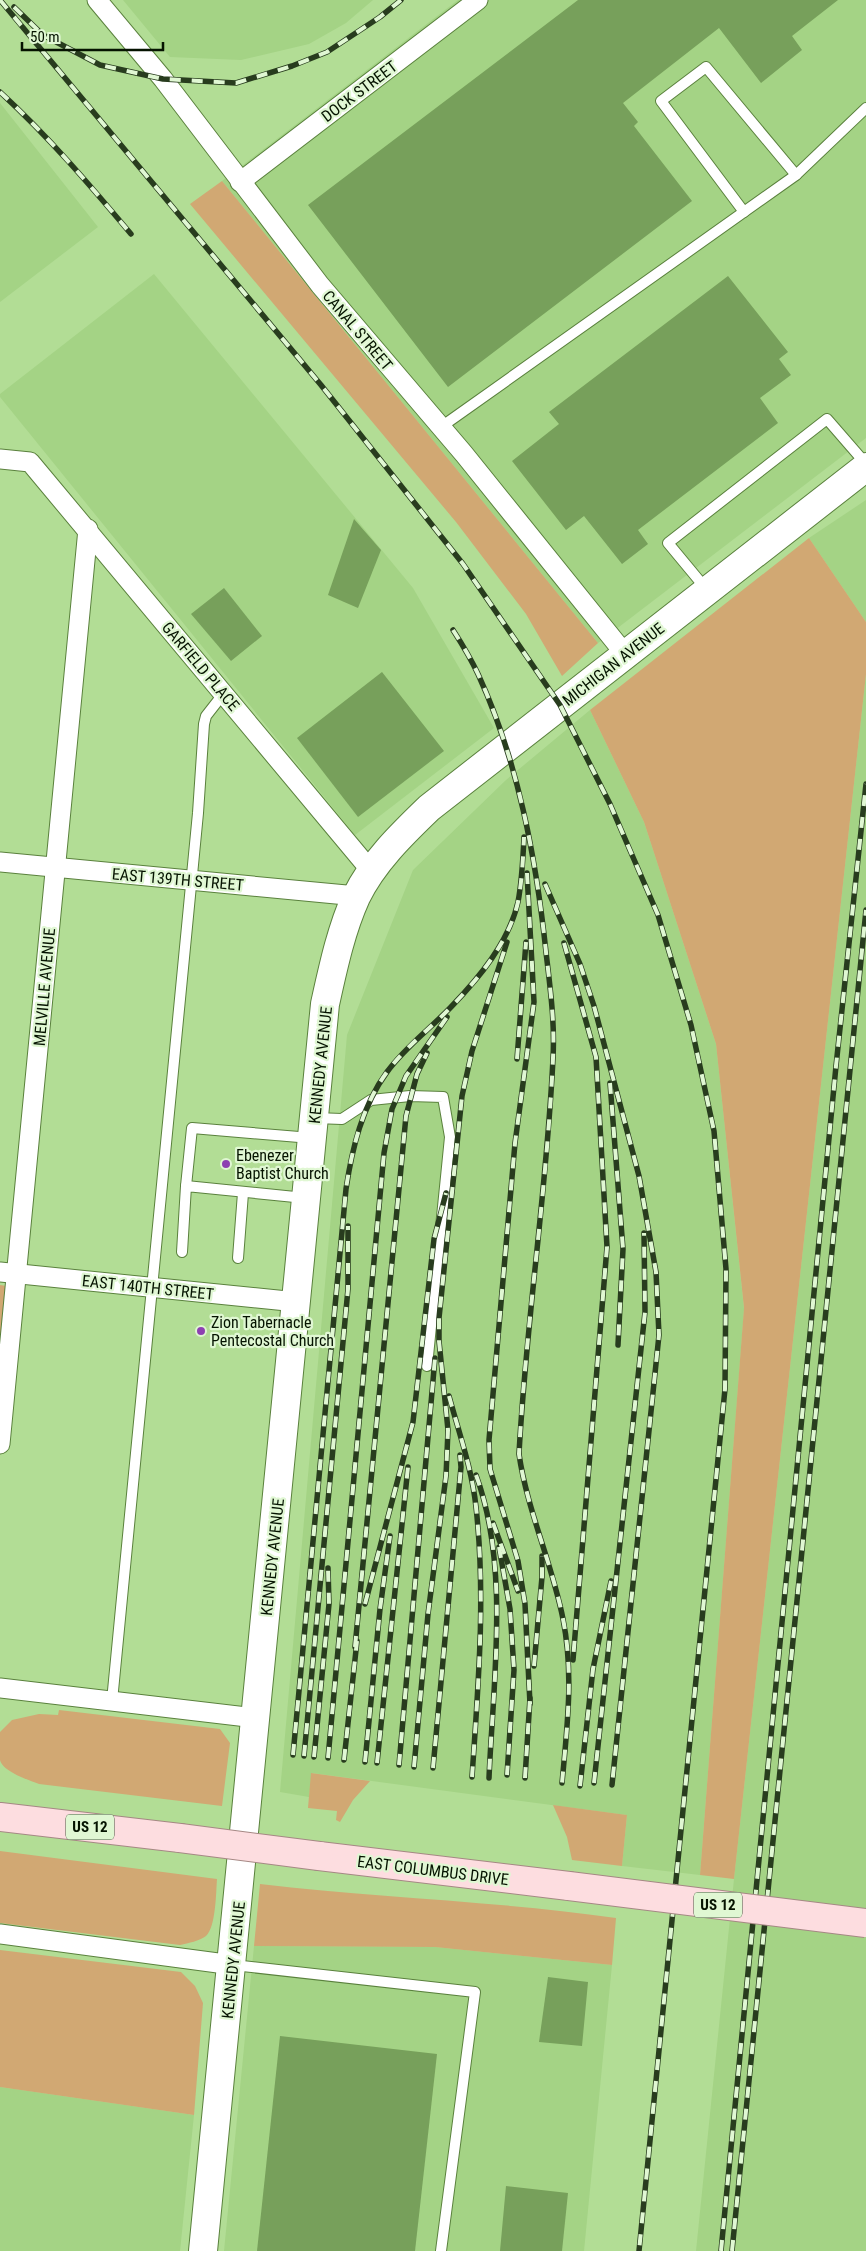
<svg xmlns="http://www.w3.org/2000/svg" width="866" height="2251" font-family="'Roboto Condensed',sans-serif">
	<rect width="100%" height="100%" fill="#b2dd95"/>
	<!-- built -->
	<g fill="#a4d385">
		<path d="M123 0H373L346 23 309 44 241 60 170 57Z"/>
		<path d="M458 0H866V438L598 643 222 181Z"/>
		<path d="M0 103 98 227 0 302Z"/>
		<path d="M154 274 413 588 494 728 355 835 0 397V394Z"/>
		<path d="M866 500V622L809 538Z"/>
		<path d="M866 674V2251H696L734 1879Z"/>
		<path d="M590 710 644 822 716 1044 744 1309 700 1875 622 1866 627 1815 312 1773 309 1797 280 1792 347 1035 413 870 506 780Z"/>
		<path d="M254 1946 435 1947 612 1965 584 2251H224Z"/>
		<path d="M0 2087 194 2115 180 2251H0Z"/>
	</g>
	<!-- green -->
	<g fill="#d1a873">
		<path d="M222 181 598 643 562 676 526 614 456 522 190 204Z"/>
		<path d="M809 538 866 622V674L734 1879 700 1875 744 1308 716 1044 644 822 590 710Z"/>
		<path d="M0 1285 7 1286 0 1349Z"/>
		<path d="M59 1710 220 1729 230 1743 222 1806 39 1784C29 1780 3 1772 0 1760 0 1751 0 1741 0 1732L12 1720 39 1714 58 1715Z"/>
		<path d="M311 1773 370 1781 353 1800 340 1822 336 1820 337 1811 308 1808Z"/>
		<path d="M553 1805 627 1815 622 1866 572 1860 567 1837Z"/>
		<path d="M0 1851 217 1879C216 1892 216 1927 206 1936 199 1941 189 1943 180 1945L0 1923Z"/>
		<path d="M260 1884C378 1898 498 1901 616 1918L612 1965 435 1947 254 1946Z"/>
		<path d="M0 1950 181 1972 195 1986 203 2003 194 2115 0 2087Z"/>
	</g>
	<!-- building -->
	<g fill="#77a05b">
		<path d="M578 0H838L792 36 802 50 761 83 719 28 623 103 638 122 634 126 692 201 448 387 308 205Z"/>
		<path d="M728 276 788 352 779 359 791 375 760 398 778 423 638 530 648 544 622 564 584 516 566 530 512 461 559 424 549 412Z"/>
		<path d="M354 519 381 550 358 608 328 595Z"/>
		<path d="M224 588 262 636 231 661 191 614Z"/>
		<path d="M382 672 444 751 358 817 297 738Z"/>
		<path d="M548 1977 588 1982 582 2046 539 2042Z"/>
		<path d="M280 2036 437 2054 415 2251H257Z"/>
		<path d="M506 2186 568 2193 562 2251H500Z"/>
	</g>
	<g fill="none" stroke-linecap="round" stroke-linejoin="round">
		<defs>
			<g id="lane">
				<path d="M744 212 661 101 706 67 796 175"/>
				<path d="M441 427 796 175 866 108"/>
				<path d="M707 590 668 543 827 419 866 464"/>
				<path d="M315 1118 342 1119 371 1100 410 1096 443 1097 450 1137 427 1366"/>
				<path d="M186 1186 192 1128 311 1138"/>
				<path d="M182 1252 186 1186 305 1198"/>
				<path d="M238 1258 243 1193"/>
				<path d="M112 1701 198 813 204 724 206 716 224 693"/>
				<path d="M233 1965 475 1992 441 2251"/>
			</g>
			<g id="street">
				<path d="M97 0 163 79 320 285 464 454 625 654"/>
				<path d="M240 182 478 0"/>
				<path d="M0 459 30 462 372 872"/>
				<path d="M0 862 357 896"/>
				<path d="M0 1272 297 1302"/>
				<path d="M0 1444 88 529"/>
				<path d="M0 1688 256 1718"/>
				<path d="M0 1934 233 1965"/>
			</g>
			<path id="secondary" d="M203 2251 325 1004C333 968 341 930 356 897 373 862 402 834 429 808L866 467"/>
			<g id="primary">
				<path d="M0 1817 180 1838"/>
				<path d="M319 1856 569 1886"/>
			</g>
		</defs>
		<!-- lane casing -->
		<use href="#lane" stroke="#5a813d" stroke-width="12"/>
		<!-- street casing -->
		<use href="#street" stroke="#5a813d" stroke-width="21"/>
		<!-- secondary casing -->
		<use href="#secondary" stroke="#5a813d" stroke-width="30"/>
		<!-- primary casing -->
		<use href="#primary" stroke="#a58884" stroke-width="30"/>
		<!-- lane -->
		<use href="#lane" stroke="#fff" stroke-width="10"/>
		<!-- street -->
		<use href="#street" stroke="#fff" stroke-width="19"/>
		<!-- secondary -->
		<use href="#secondary" stroke="#fff" stroke-width="28"/>
		<!-- primary -->
		<use href="#primary" stroke="#fddde0" stroke-width="28"/>
		<defs>
			<g id="rail">
				<path d="M0 0 321 385 463 564 560 705 610 804 658 915 691 1025 714 1131 726 1269 725 1389 639 2251"/>
				<path d="M14 7 43 35 100 65 163 79 236 83 292 66 327 52 380 17 401 0"/>
				<path d="M0 92C48 136 89 184 131 234"/>
				<path d="M453 630C462 644 471 659 478 674 518 761 536 858 546 952 550 987 555 1022 553 1058 547 1190 526 1321 519 1454 527 1510 552 1563 563 1619 574 1674 567 1728 562 1783"/>
				<path d="M527 873 534 1002 515 1143 489 1440 490 1469 518 1561 525 1604 530 1704"/>
				<path d="M545 884 580 964 594 1006 639 1176 656 1272 659 1335 612 1785"/>
				<path d="M564 943 596 1057 607 1247 573 1660"/>
				<path d="M517 1059 526 942"/>
				<path d="M610 1083 623 1249 618 1345"/>
				<path d="M449 1396C459 1433 472 1469 476 1507 486 1597 478 1688 472 1777"/>
				<path d="M476 1475C510 1567 493 1682 489 1778"/>
				<path d="M493 1523 518 1591"/>
				<path d="M499 1547 510 1609 514 1670 507 1775"/>
				<path d="M365 1604 413 1422 434 1239 446 1193"/>
				<path d="M355 1647 406 1116 417 1074 427 1053"/>
				<path d="M534 1666 542 1577V1556"/>
				<path d="M293 1755 346 1189C352 1149 362 1106 387 1072 405 1047 430 1029 451 1007 479 978 509 942 518 902 522 881 523 859 524 837"/>
				<path d="M304 1756 348 1289V1226"/>
				<path d="M314 1757 329 1604 328 1568"/>
				<path d="M328 1758 384 1153 392 1109 406 1076 447 1017"/>
				<path d="M344 1760 357 1641"/>
				<path d="M365 1762 380 1609 390 1536"/>
				<path d="M377 1763 408 1467"/>
				<path d="M399 1765 435 1358"/>
				<path d="M414 1767 428 1614 446 1476 448 1430 439 1341V1318L462 1096 472 1051 507 942"/>
				<path d="M433 1768 461 1467 460 1455"/>
				<path d="M525 1778 530 1698"/>
				<path d="M594 1783 645 1312 644 1233"/>
				<path d="M580 1786 593 1669 611 1581"/>
				<path d="M721 2251 836 1066 866 784"/>
				<path d="M732 2251 866 910"/>
			</g>
		</defs>
		<!-- rail casing -->
		<use href="#rail" stroke="#283c1e" stroke-width="5.5"/>
		<!-- rail -->
		<use href="#rail" stroke="#e0f7d3" stroke-width="4" stroke-dasharray="11" stroke-linecap="butt"/>
		<defs>
			<g id="primary-bridge">
				<path d="M180 1838 319 1856"/>
				<path d="M569 1886 866 1923"/>
			</g>
		</defs>
		<!-- primary-bridge casing -->
		<use href="#primary-bridge" stroke="#a58884" stroke-width="30" stroke-linecap="butt"/>
		<!-- primary-bridge -->
		<use href="#primary-bridge" stroke="#fddde0" stroke-width="28"/>
	</g>
	<!-- markers -->
	<g fill="#8d40b1" stroke="#e0f7d3" stroke-width="2">
		<circle cx="226" cy="1164" r="5"/>
		<circle cx="201" cy="1331" r="5"/>
	</g>
	<g text-anchor="middle" stroke-width="4.5" stroke-linejoin="round" paint-order="stroke">
		<!-- shield labels -->
		<g fill="#e0f7d3" stroke="#47573f" stroke-width="1">
			<rect x="66" y="1814.5" width="48" height="25" rx="4"/>
			<rect x="694" y="1892.5" width="48" height="25" rx="4"/>
		</g>
		<g font-size="15" font-weight="bold" fill="#051300">
			<text x="90" y="1832">US 12</text>
			<text x="718" y="1910">US 12</text>
		</g>
		<!-- street labels -->
		<g font-size="16" fill="#051300" stroke="#e0f7d3">
			<text transform="translate(359 91) rotate(-37)" y="6">DOCK STREET</text>
			<text transform="translate(358 330) rotate(50)" y="6">CANAL STREET</text>
			<text transform="translate(613 664) rotate(-38)" y="6">MICHIGAN AVENUE</text>
			<text transform="translate(201 666) rotate(50)" y="6">GARFIELD PLACE</text>
			<text transform="translate(178 879) rotate(5)" y="6">EAST 139TH STREET</text>
			<text transform="translate(44 987) rotate(-85)" y="6">MELVILLE AVENUE</text>
			<text transform="translate(320 1065) rotate(-84)" y="6">KENNEDY AVENUE</text>
			<text transform="translate(148 1287) rotate(6)" y="6">EAST 140TH STREET</text>
			<text transform="translate(272 1557) rotate(-84)" y="6">KENNEDY AVENUE</text>
			<text transform="translate(433 1870) rotate(7)" y="6">EAST COLUMBUS DRIVE</text>
			<text transform="translate(233 1960) rotate(-84)" y="6">KENNEDY AVENUE</text>
		</g>
		<!-- poi labels -->
		<g font-size="16" fill="#051300" stroke="#e0f7d3" text-anchor="start">
			<text x="236" y="1161">Ebenezer<tspan x="236" dy="18">Baptist Church</tspan></text>
			<text x="211" y="1328">Zion Tabernacle<tspan x="211" dy="18">Pentecostal Church</tspan></text>
		</g>
	</g>
	<!-- scale -->
	<path d="M22 42v8h141v-8" fill="none" stroke="#051300" stroke-width="2.5"/>
	<text x="30" y="42" font-size="15" fill="#051300" stroke="#e0f7d3" stroke-width="4" paint-order="stroke">50 m</text>
</svg>
